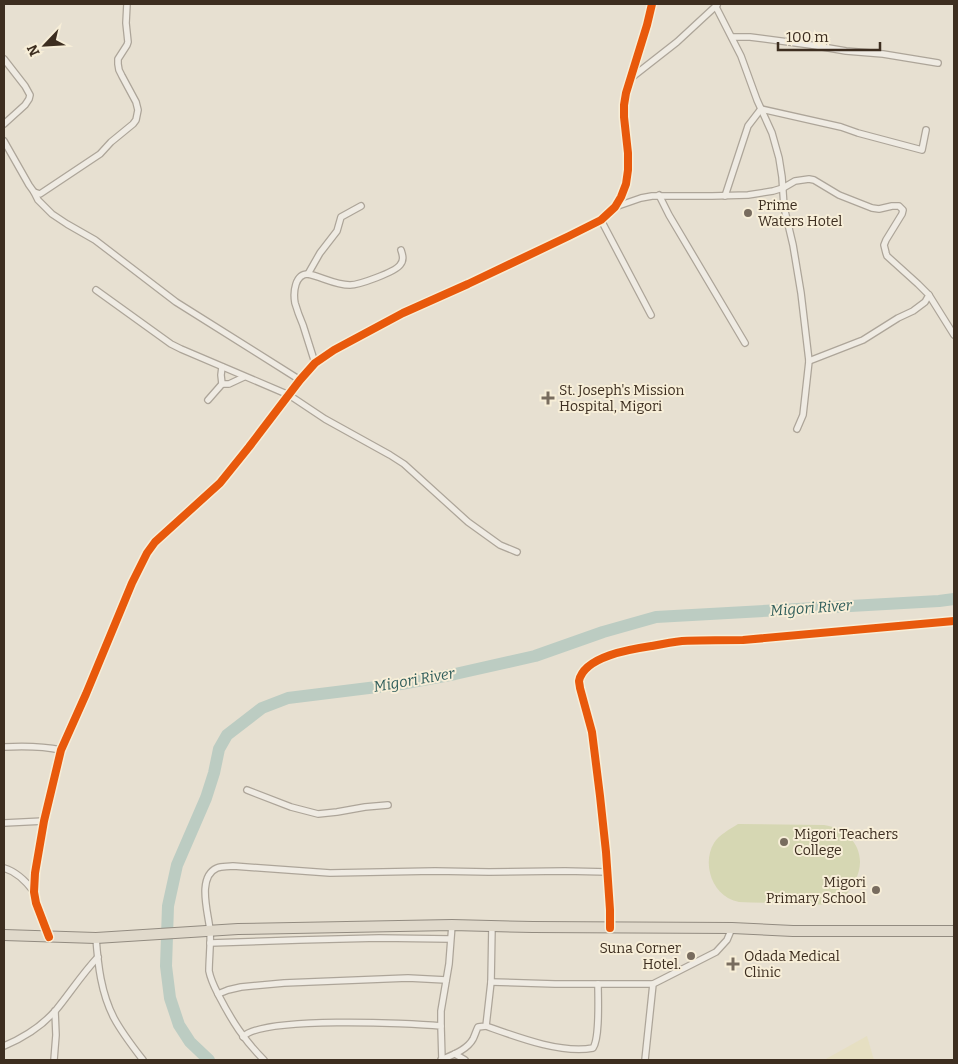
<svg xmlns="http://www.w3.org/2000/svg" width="958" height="1064" font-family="Bitter,serif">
	<rect width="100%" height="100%" fill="#e7e0d1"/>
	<!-- farmland -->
	<path fill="#e6dfc2" d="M867 1036 874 1060H824Z"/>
	<!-- green -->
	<path fill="#d6d7b3" d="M738 824 824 825C852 829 869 854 855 881 850 892 843 899 831 903 823 906 812 904 804 903 783 903 761 903 739 902 736 901 731 900 728 898 710 888 703 861 714 843 719 835 730 829 738 824Z"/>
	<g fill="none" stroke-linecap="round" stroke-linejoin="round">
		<!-- river -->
		<path stroke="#bcccc2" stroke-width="12" d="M209 1060 190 1042 179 1025 170 998 166 966 168 906 177 865 206 798 214 773 219 749 227 735 262 708 288 698 401 684 455 674 535 656 603 632 656 617 939 601 954 599"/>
		<defs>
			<g id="minor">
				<path d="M716 7 741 56 757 100 772 133 779 158 782 177 784 207 793 245 801 293 809 361 803 415 797 429"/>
				<path d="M732 37H750L811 45 846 51 883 54 938 63"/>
				<path d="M4 59 25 86 30 95 29 99 25 105 4 124"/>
				<path d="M631 78 677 42 717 5"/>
				<path d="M4 141 29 185 34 192 40 194 100 154 111 142 133 124 136 120 138 110 136 102 122 76 119 70 118 64V59L127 45 128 42 126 23 127 4"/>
				<path d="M34 192 38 200 52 214 67 224 95 240 176 302 300 380"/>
				<path d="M659 195 669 215 745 343"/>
				<path d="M725 196 748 126 761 109 841 127 858 133 922 150 926 130"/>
				<path d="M615 207 641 198 652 196H712L748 195 773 191 783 188 795 181 809 179 814 180 839 195 872 208 879 209 892 206H899L903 210 902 214 886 240 884 245 886 253 887 256 918 284 929 295 925 302 913 311 898 318 863 340 809 361"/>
				<path d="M601 220 651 315"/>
				<path d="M308 274 320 253 337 231 341 217 361 206"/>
				<path d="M96 290 171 344 181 349 289 395 325 419 390 455 404 464 468 522 500 545 517 552"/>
				<path d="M929 295 954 335"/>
				<path d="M315 363C311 350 307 338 303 325 300 318 297 310 295 303 293 292 295 274 308 274 322 277 335 285 350 285 359 285 395 272 400 265 404 260 403 256 401 250"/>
				<path d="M222 384 221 375 222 367"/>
				<path d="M208 400 222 384H229L244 377"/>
				<path d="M4 747C23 746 42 746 61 750"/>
				<path d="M247 790 291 807 318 814 337 812 365 807 388 805"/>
				<path d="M4 823 44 821"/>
				<path d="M4 868C17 872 26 881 34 892"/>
				<path d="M610 928V910L606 852 600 796 592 732 580 688C580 687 579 682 579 681 584 656 632 649 652 646 662 644 672 642 682 641 702 640 723 640 743 640L954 621"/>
				<path d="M49 937 36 903 34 892 35 873 44 821 61 750 86 694 132 583 147 553 155 542 220 483 249 447 300 380 315 363 334 350 403 313 468 284 569 236 601 220 615 207 621 197 626 184 628 170V153L624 117V105L626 93 647 25 652 4"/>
				<path d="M96 938C98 965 101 993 114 1018 122 1033 133 1047 143 1060"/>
				<path d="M210 943 299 940 379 938 450 939"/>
				<path d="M491 982 555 984H653"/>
				<path d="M218 994 228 990 241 987 284 983 408 978 446 980"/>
				<path d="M441 1026V1011L449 964 452 925"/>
				<path d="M486 1026C517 1037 561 1054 593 1048 600 1038 598 998 598 984"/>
				<path d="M243 1037C261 1016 409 1023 441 1026L442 1060"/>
				<path d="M4 1046C23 1038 42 1026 56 1010 70 993 82 974 98 957"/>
				<path d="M455 1054 465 1060"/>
				<path d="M54 1060 56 1035 55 1011"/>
				<path d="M264 1060C244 1040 232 1021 219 996 215 988 211 981 209 971 209 958 211 944 210 931 209 915 196 877 217 868 222 866 227 867 233 866L330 873 435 871 489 872 565 871 608 872"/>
				<path d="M441 1060C452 1055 467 1050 473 1039 475 1035 476 1031 478 1027L486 1026 491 982 492 926"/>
				<path d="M645 1060 653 984 716 952 727 940 732 928"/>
			</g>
			<path id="trunk" d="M4 935 96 938 238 929 452 925 533 927 732 928 793 931H954"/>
		</defs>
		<!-- minor casing -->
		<use href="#minor" stroke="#ada599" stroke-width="8"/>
		<!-- trunk casing -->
		<use href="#trunk" stroke="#928b80" stroke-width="12"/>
		<!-- minor -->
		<use href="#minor" stroke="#efebe3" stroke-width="5.5"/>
		<!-- trunk -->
		<use href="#trunk" stroke="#e0d9cb" stroke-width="10"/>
		<defs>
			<g id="cycleway">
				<path d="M610 928V910L606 852 600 796 592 732 580 688C580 687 579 682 579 681 584 656 632 649 652 646 662 644 672 642 682 641 702 640 723 640 743 640L954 621"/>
				<path d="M49 937 36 903 34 892 35 873 44 821 61 750 86 694 132 583 147 553 155 542 220 483 249 447 300 380 315 363 334 350 403 313 468 284 569 236 601 220 615 207 621 197 626 184 628 170V153L624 117V105L626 93 647 25 652 4"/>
			</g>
		</defs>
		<!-- cycleway casing -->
		<use href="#cycleway" stroke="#f7eed8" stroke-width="11"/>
		<!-- cycleway -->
		<use href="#cycleway" stroke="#e8590c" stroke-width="8"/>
	</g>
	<!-- markers -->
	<g fill="#786c5e" stroke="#f7eed8" stroke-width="2">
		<circle cx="748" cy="213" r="5"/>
		<path d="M545.5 390.5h5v5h5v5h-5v5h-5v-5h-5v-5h5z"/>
		<circle cx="784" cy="842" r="5"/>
		<circle cx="876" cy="890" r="5"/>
		<circle cx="691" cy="956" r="5"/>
		<path d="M730.5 956.5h5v5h5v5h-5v5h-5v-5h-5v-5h5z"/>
	</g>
	<g text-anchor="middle" stroke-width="4" stroke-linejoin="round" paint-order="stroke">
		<!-- poi labels -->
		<g font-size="14" fill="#3d2e20" stroke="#f7eed8" text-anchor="start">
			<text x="758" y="210">Prime<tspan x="758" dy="16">Waters Hotel</tspan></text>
			<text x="559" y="395">St. Joseph's Mission<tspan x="559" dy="16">Hospital, Migori</tspan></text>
			<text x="794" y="839">Migori Teachers<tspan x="794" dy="16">College</tspan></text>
			<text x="866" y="887" text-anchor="end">Migori<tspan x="866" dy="16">Primary School</tspan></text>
			<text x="681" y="953" text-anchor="end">Suna Corner<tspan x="681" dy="16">Hotel.</tspan></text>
			<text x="744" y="961">Odada Medical<tspan x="744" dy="16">Clinic</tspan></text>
		</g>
		<!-- water labels -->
		<g font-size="15" font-style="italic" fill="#2f5d5a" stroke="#f7eed8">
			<text transform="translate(811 608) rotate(-4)" y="5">Migori River</text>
			<text transform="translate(414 680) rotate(-10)" y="5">Migori River</text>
		</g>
	</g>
	<!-- border -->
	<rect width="958" height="1064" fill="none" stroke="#3d2e20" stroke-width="10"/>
	<!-- north arrow -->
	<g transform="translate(45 45) rotate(245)" stroke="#f7eed8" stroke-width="4" paint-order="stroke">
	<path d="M0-4L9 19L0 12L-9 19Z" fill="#3d2e20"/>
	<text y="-8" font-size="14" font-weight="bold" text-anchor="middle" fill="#3d2e20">N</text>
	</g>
	<!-- scale -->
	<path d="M778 42v8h102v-8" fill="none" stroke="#3d2e20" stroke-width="2.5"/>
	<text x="786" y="42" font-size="15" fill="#3d2e20" stroke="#f7eed8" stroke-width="4" paint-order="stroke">100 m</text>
</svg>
